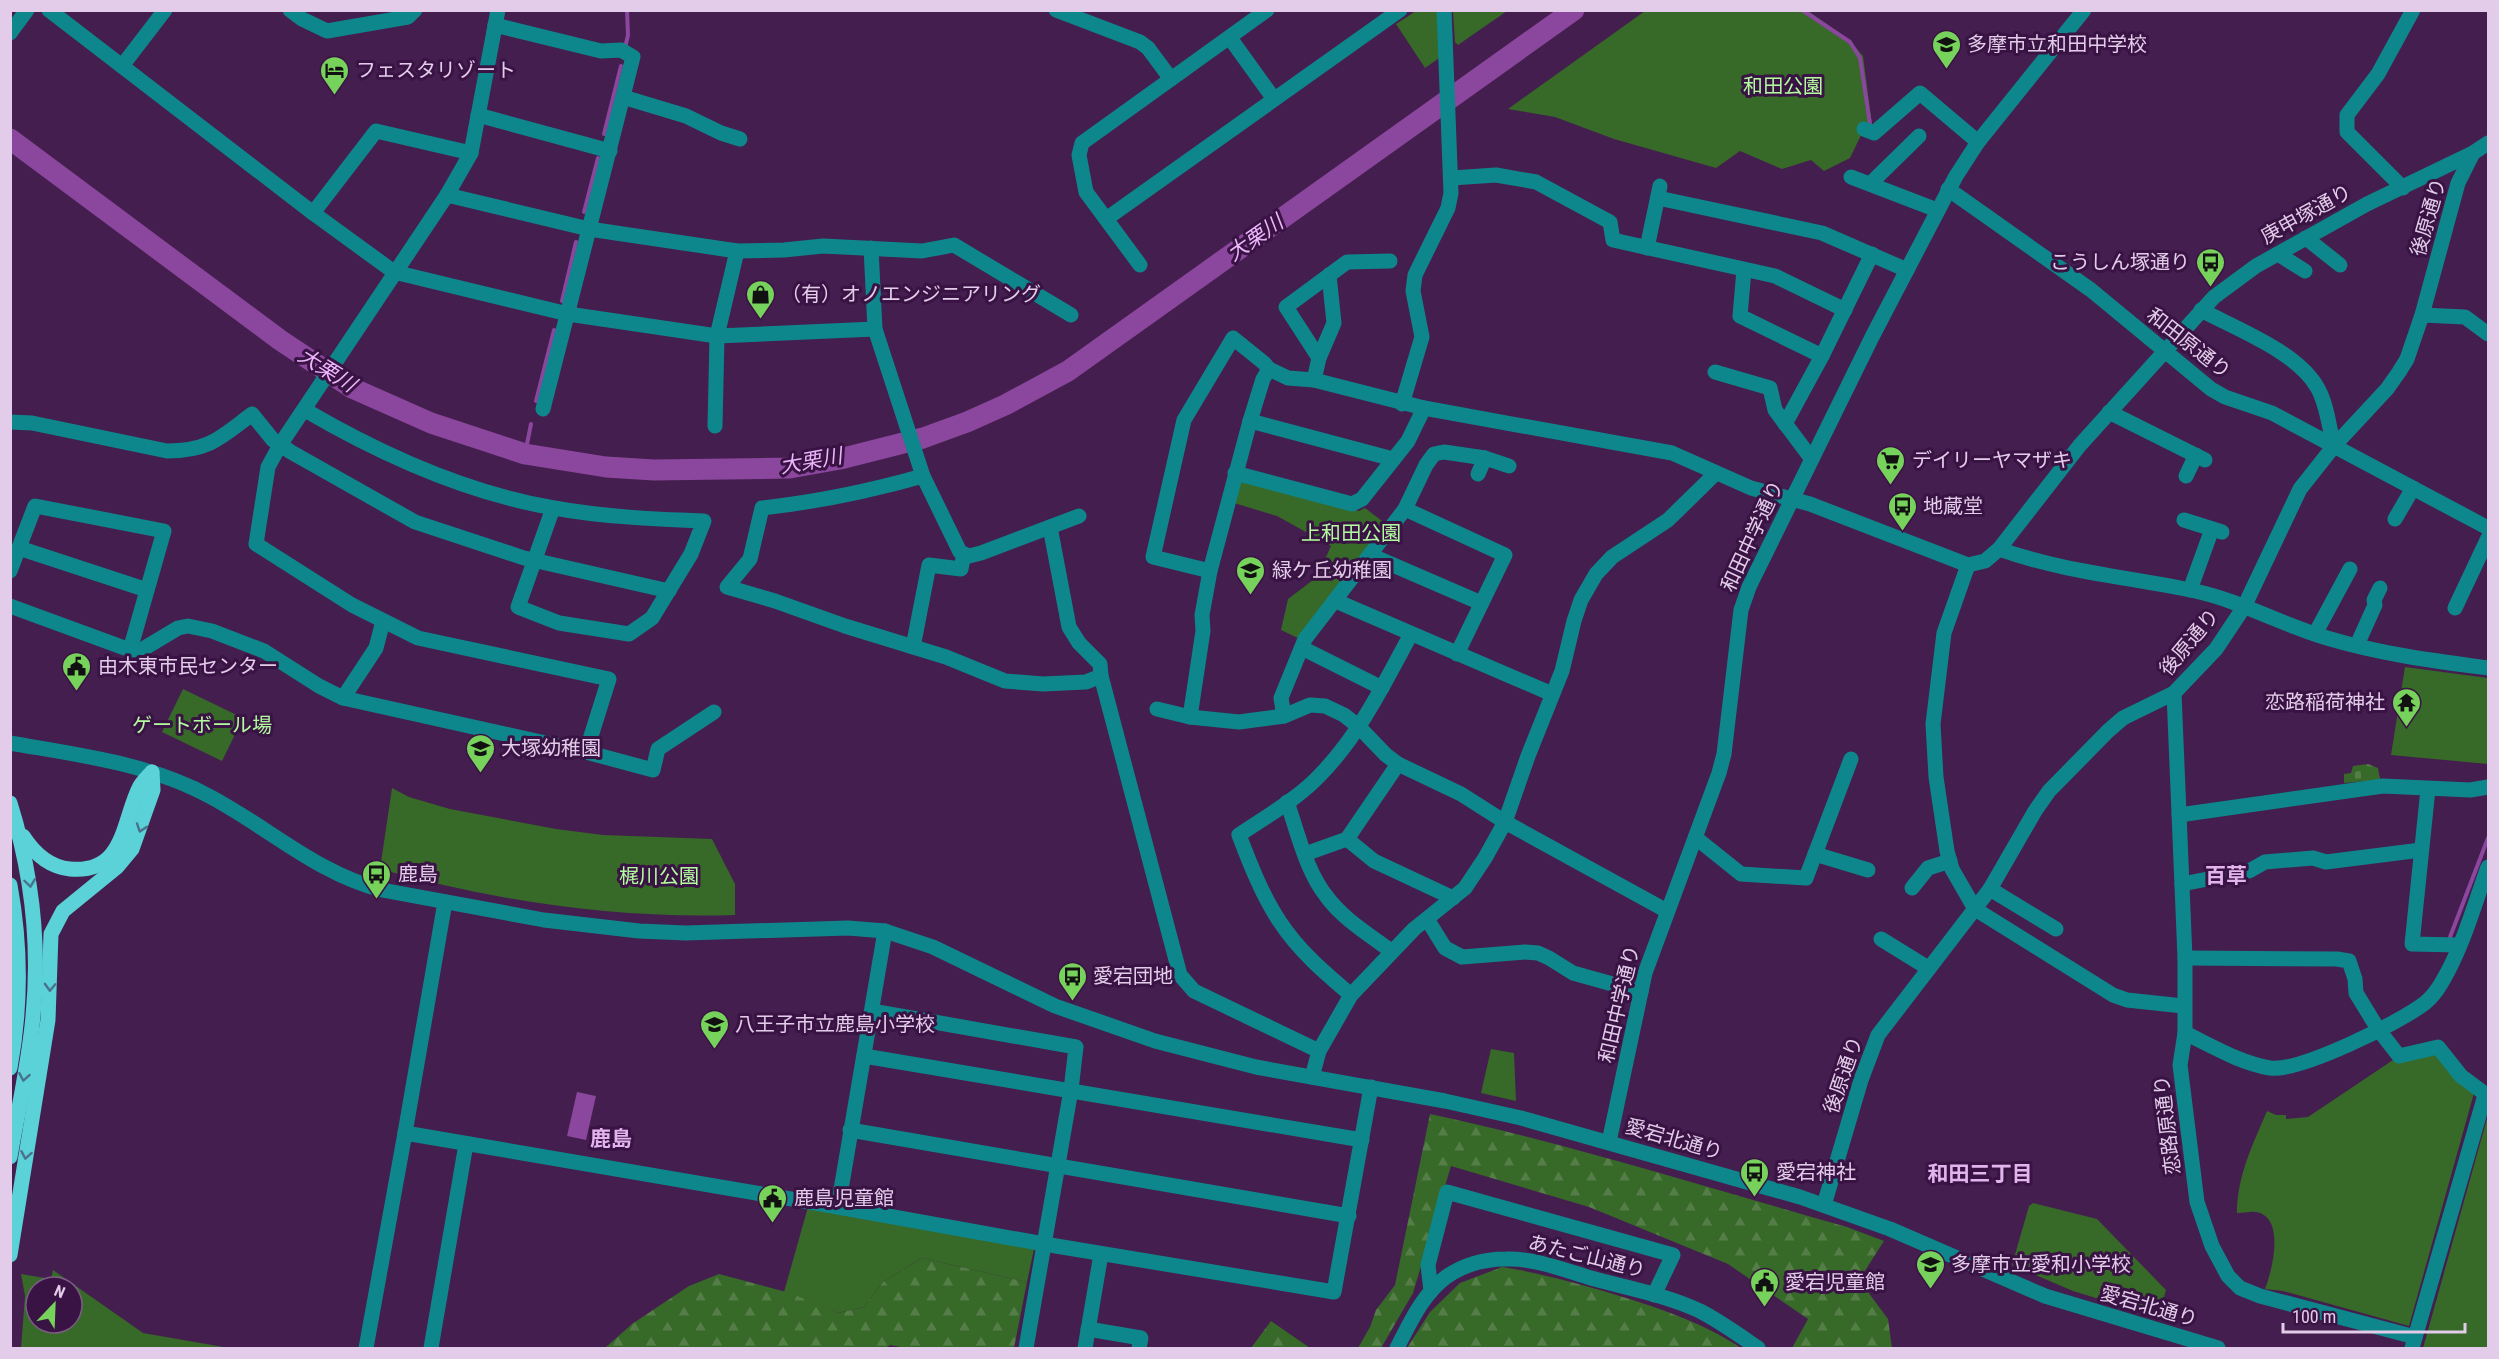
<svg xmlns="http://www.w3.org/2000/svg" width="2499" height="1359" font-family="'Roboto Condensed','Noto Sans JP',sans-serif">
	<defs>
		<pattern id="forest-firs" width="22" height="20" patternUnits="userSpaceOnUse" patternTransform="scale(1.5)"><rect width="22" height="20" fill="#376928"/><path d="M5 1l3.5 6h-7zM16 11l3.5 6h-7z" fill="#547d47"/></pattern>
		<pattern id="cemetery-stones" width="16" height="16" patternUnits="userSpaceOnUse" patternTransform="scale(1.5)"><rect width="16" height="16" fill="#376928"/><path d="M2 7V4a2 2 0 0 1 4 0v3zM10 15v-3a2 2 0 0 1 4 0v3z" fill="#547d47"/></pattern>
	</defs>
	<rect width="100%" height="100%" fill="#441e4e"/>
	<!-- green -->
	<g fill="#376928" fill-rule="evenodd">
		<path d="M1807 10 1849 40 1863 56 1872 125 1864 129 1850 158 1824 171 1811 160 1782 169 1740 151 1716 168 1614 139 1555 117 1508 109 1645 11Z"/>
		<path d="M1416 11H1439L1442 56 1425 68 1396 24Z"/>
		<path d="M1453 11V10L1507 11 1458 45 1455 42Z"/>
		<path d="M1243 481 1359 511 1365 508 1386 524 1300 639 1281 630 1288 599 1317 577 1331 546 1277 516 1234 503 1238 483Z"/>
		<path d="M2405 667 2488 678V764L2391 755Z"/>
		<path d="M183 689 243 718 222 761 162 732Z"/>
		<path d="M392 788 409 797 450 809 556 829 603 835 712 839 735 884V915C616 919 495 901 380 869Z"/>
		<path d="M1491 1049 1514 1053 1516 1101 1481 1093Z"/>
		<path d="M2438 1052 2474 1093 2409 1326 2283 1291 2265 1289C2272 1271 2286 1217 2256 1212 2250 1211 2243 1213 2237 1213 2237 1176 2253 1144 2267 1111L2276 1115H2286V1119L2308 1117 2396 1058Z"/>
		<path d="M2488 1115V1348H2423Z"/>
		<path d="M2033 1203 2097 1219 2166 1290 2158 1317 2073 1291 2012 1265 2029 1206Z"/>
		<path d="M808 1207 1034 1249 1027 1282 922 1258 883 1282 864 1307 838 1313 784 1292Z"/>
		<path d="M53 1270 143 1333 229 1348H21L25 1296 21 1274 51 1279ZM36 1287H72V1323H36Z"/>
	</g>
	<!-- forest -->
	<g fill="url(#forest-firs)">
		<path d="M1430 1114C1570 1144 1708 1188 1847 1227L1884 1241 1859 1280 1888 1319 1892 1348H1792L1808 1319 1728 1264 1589 1207 1451 1166 1413 1293 1381 1348H1358L1370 1327 1376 1310 1395 1285Z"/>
		<path d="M922 1258 1027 1282 1014 1348H906L890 1345 886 1348H605L632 1324 689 1286 719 1274 790 1293 838 1313 864 1307 883 1282Z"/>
		<path d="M1502 1267C1540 1273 1573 1282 1610 1293 1656 1307 1700 1321 1741 1348H1407L1430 1312 1460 1283Z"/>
		<path d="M1271 1321 1310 1348H1251Z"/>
	</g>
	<!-- cemetery -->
	<path fill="url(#cemetery-stones)" d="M2368 764 2378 768 2380 780 2344 783V774L2351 773 2353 766Z"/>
	<!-- water -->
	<path fill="#8b469d" d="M577 1092 596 1096 586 1140 567 1136Z"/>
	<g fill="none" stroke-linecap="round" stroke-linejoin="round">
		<!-- stream -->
		<g stroke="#8b469d" stroke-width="4">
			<path d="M1802 10 1850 42 1860 58 1870 124"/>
			<path d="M625 48 628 35 627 10"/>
			<path d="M604 134 621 66"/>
			<path d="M584 212 598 158"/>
			<path d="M562 301 576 242"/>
			<path d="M536 401 554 330"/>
			<path d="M525 454 531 424"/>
			<path d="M2450 937 2488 838"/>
		</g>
		<!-- river -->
		<path stroke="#8b469d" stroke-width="21" d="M10 139 280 340 352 388 431 423 525 454 606 467 654 470 790 468 840 459 923 438 967 422 1005 405 1068 371 1574 10"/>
		<!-- minor -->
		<g stroke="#0e878c" stroke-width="15">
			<path d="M49 10 313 213 394 272 568 314 717 336 875 329"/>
			<path d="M290 10 302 19 327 31 408 17 415 10"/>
			<path d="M498 10 471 153 447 195 280 445 268 467 256 544 352 605 418 638 609 679 586 752"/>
			<path d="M1056 10 1140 42 1148 48 1171 79"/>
			<path d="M495 25 601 51 621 50 633 57 543 409"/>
			<path d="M10 33 27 10"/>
			<path d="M1230 38 1274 99"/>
			<path d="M122 66 165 10"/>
			<path d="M623 97 686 116 721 133 740 139"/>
			<path d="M478 115 610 151"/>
			<path d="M1864 129 1874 133 1920 93 1978 142"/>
			<path d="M1851 177 1937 210"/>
			<path d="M1452 178 1496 175 1536 182 1610 222 1613 240 1775 276 1845 310"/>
			<path d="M1870 184 1919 136"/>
			<path d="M2403 188 2347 132V115L2378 74 2413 10"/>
			<path d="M1948 189 2091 290 2211 389 2225 397 2272 413 2488 528"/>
			<path d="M447 195 589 229 737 251 784 250 823 246 922 251 954 245 1071 315"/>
			<path d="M1658 198 1822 233 1907 270"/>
			<path d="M313 213 376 131 471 153"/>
			<path d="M1106 219 1400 10"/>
			<path d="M2306 238 2340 265"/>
			<path d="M871 248 875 329 923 476 960 552 969 556 981 553 1079 516"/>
			<path d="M1647 248 1660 186"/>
			<path d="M2278 254 2305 271"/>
			<path d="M1140 265 1086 192 1079 155 1082 143 1267 10"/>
			<path d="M1744 270 1740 316 1822 356"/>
			<path d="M2201 310C2237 329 2297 352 2317 387 2327 403 2329 428 2334 446"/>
			<path d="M2422 315 2465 317 2488 334"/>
			<path d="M1319 358 1286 307 1347 262 1390 261"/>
			<path d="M1715 372 1770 388 1775 410 1811 458"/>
			<path d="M1314 380 1319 358 1334 323 1329 275"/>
			<path d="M1402 404 1422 337 1413 291 1415 275 1448 208 1451 193 1444 10"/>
			<path d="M305 410C382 455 466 493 554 508 604 517 654 519 704 521L691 554 652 618 629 634 559 623 518 607 553 508"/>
			<path d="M2109 412 2205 460"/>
			<path d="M1250 421 1393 459"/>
			<path d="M10 422 32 423 167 451C209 451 220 438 252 414L273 440 291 452 415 522 524 558 669 591"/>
			<path d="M1785 424 1822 356 1872 254"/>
			<path d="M715 426 717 336 737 251"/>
			<path d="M1235 473 1352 504 1362 499 1408 441 1424 408"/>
			<path d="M1478 474 1485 458"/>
			<path d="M923 476C870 491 817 502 762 508L750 559 727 587 775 601 845 626 946 657 1005 681 1043 684 1086 682 1101 676"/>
			<path d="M2186 476 2196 455"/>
			<path d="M1405 509 1505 555 1457 654"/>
			<path d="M2395 519 2413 488"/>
			<path d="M2184 520 2222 532"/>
			<path d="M1050 527 1069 627 1079 643 1100 664 1101 676 1180 975 1194 991 1319 1051"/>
			<path d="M19 548 147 590"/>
			<path d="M1999 549C2063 572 2129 577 2195 591 2241 601 2282 625 2327 638 2380 654 2435 661 2488 668"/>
			<path d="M1370 555 1481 603"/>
			<path d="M1968 565 1944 633 1933 724 1936 777 1947 851 1952 869 1975 909 2113 995 2127 1000 2183 1006"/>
			<path d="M10 571 35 506 164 531 130 650"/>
			<path d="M1210 571 1153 557 1184 420 1233 338 1264 363 1269 369 1288 378 1314 380 1424 408 1672 453 1751 488 1810 504 1968 565 1985 561 1999 549 2080 445 2214 297 2256 266 2367 204 2473 153 2488 143"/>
			<path d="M2190 590 2212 529"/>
			<path d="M1336 601 1552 694"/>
			<path d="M10 606 130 650 143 649 178 628 188 626 212 631 264 651 319 686 343 698 586 752 653 770 658 749 714 712"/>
			<path d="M2455 608 2488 538"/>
			<path d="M2315 634 2350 569"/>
			<path d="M2357 645 2375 605 2374 600 2380 588"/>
			<path d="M913 647 929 565 961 569 964 554"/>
			<path d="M1302 648 1382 688"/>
			<path d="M2174 693 2185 958V1033L2180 1065 2197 1202 2212 1246 2228 1276 2240 1288 2260 1296 2415 1337"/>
			<path d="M343 698 376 648 383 621"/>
			<path d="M1157 709 1190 717 1239 722 1284 716 1310 705 1325 706 1344 715 1358 726 1386 755 1398 764 1461 794 1505 822 1667 911"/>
			<path d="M1284 716 1281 698 1305 639 1405 509 1426 465 1434 454 1444 452 1485 458 1509 466"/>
			<path d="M1190 717 1203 631 1202 615 1210 571 1250 421 1263 379 1269 369"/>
			<path d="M10 743C78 755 148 763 209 796 268 827 316 873 382 890L544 920 639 931 686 933 848 928 885 931 933 947 1055 1006 1155 1041 1256 1067 1445 1101 1521 1118 1800 1197 1890 1229 2045 1296 2218 1348"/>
			<path d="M2428 789 2412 944 2459 945"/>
			<path d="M1287 802C1298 833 1306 871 1327 897 1343 919 1370 935 1391 951"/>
			<path d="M2179 815 2383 786 2470 790 2488 787"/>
			<path d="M1696 838 1741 874 1806 878 1851 759"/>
			<path d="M1347 839 1374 861 1453 898"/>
			<path d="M1305 854 1347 839 1398 764"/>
			<path d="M1815 854 1868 870"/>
			<path d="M2182 884 2249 871 2265 862 2313 858 2326 862 2421 850"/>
			<path d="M1912 888 1928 868 1950 861"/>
			<path d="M1990 889 2056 929"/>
			<path d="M445 902 405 1133 838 1207"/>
			<path d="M1427 919 1445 948 1462 957 1525 952 1538 953 1549 958 1573 973 1641 992"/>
			<path d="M885 931 838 1207 1044 1244 1334 1292 1371 1087"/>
			<path d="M1881 939 1928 968"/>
			<path d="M2185 958 2337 959 2349 961 2355 979 2356 993 2378 1029 2399 1056 2438 1047 2461 1076 2488 1096"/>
			<path d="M1351 995C1325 973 1299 951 1280 922 1263 897 1250 864 1239 835 1267 816 1299 798 1321 774 1360 734 1385 682 1411 634"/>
			<path d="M872 1011 1076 1047 1071 1090 1026 1348"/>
			<path d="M2185 1033C2212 1046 2240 1063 2270 1068 2300 1072 2399 1023 2425 1003 2431 998 2438 989 2442 982 2463 947 2474 905 2488 867"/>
			<path d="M864 1056 1362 1140"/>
			<path d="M1312 1077 1319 1051 1351 995 1414 929 1465 888 1485 858 1505 822 1528 756 1562 671 1574 621 1581 600 1596 574 1612 557 1668 520 1716 473"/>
			<path d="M850 1130 1349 1216"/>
			<path d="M1609 1142 1645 973 1719 773 1724 754 1741 610 1749 587 1872 337 1956 176 1978 142 2084 10"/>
			<path d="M1824 1205 1861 1080 1878 1035 1990 889 2035 811 2049 791 2108 731 2123 718 2174 693 2216 649 2244 607 2300 489 2334 446 2387 389 2399 372 2407 359 2422 315 2458 183 2473 153"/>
			<path d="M1431 1291 1428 1265 1447 1192 1673 1255 1654 1295"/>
			<path d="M1088 1329 1141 1338 1139 1348"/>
			<path d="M366 1348 405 1133"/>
			<path d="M431 1348 466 1144"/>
			<path d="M1085 1348 1101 1254"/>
			<path d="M1397 1348C1410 1323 1422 1295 1446 1277 1463 1265 1485 1259 1506 1259 1534 1258 1564 1270 1591 1278 1627 1288 1666 1295 1700 1311 1721 1322 1739 1335 1758 1348"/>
			<path d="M2412 1348 2485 1095"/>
		</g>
		<!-- major -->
		<g stroke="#5ad2d7" stroke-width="15">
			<path d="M10 803C32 873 40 944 33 1016 29 1063 18 1110 10 1157"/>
			<path d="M23 836C34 853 49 867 70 869 126 874 122 820 140 786 143 781 148 776 152 772"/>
			<path d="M10 885C21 945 21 1008 10 1068"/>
			<path d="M10 1255 48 1020 51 934 63 911 117 867 132 849 153 790 152 772"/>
		</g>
	</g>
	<!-- one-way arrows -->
	<defs><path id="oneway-chevron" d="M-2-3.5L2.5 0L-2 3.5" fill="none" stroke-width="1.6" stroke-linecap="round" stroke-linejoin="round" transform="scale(1.5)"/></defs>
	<g stroke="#4a728d">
		<use href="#oneway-chevron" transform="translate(141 828) rotate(109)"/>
		<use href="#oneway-chevron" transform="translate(30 883) rotate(82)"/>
		<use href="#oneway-chevron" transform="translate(50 987) rotate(92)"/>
		<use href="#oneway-chevron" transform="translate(24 1077) rotate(100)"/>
		<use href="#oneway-chevron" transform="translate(26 1155) rotate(100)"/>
	</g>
	<!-- icons -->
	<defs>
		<symbol id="school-pin" viewBox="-11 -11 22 30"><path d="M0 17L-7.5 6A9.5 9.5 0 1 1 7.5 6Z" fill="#76d25a" stroke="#391343"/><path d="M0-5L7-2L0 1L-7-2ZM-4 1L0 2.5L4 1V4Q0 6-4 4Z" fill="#111"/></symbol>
		<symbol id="hotel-pin" viewBox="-11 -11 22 30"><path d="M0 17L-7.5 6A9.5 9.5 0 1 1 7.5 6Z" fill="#76d25a" stroke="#391343"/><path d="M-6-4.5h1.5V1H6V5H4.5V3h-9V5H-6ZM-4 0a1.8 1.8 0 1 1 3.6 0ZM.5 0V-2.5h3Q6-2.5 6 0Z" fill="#111"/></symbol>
		<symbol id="bus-pin" viewBox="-11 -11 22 30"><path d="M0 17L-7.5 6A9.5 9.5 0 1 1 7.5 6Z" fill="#76d25a" stroke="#391343"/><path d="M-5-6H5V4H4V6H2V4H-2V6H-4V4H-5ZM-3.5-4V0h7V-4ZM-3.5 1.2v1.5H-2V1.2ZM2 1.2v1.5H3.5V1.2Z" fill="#111"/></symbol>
		<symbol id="shop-pin" viewBox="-11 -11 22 30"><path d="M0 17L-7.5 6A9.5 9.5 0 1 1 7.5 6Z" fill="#76d25a" stroke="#391343"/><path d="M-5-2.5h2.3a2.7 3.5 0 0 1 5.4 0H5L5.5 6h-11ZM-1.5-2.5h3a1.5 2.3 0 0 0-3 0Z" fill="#111"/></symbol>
		<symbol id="supermarket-pin" viewBox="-11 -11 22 30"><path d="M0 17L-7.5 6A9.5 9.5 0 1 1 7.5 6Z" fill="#76d25a" stroke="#391343"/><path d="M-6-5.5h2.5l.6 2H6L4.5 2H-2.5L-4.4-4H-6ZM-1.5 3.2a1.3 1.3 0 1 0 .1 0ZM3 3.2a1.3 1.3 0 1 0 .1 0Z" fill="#111"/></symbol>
		<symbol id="civic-pin" viewBox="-11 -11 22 30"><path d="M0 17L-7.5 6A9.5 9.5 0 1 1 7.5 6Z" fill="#76d25a" stroke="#391343"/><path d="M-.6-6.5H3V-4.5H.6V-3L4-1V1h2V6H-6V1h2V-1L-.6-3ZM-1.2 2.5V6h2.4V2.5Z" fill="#111"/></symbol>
		<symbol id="temple-pin" viewBox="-11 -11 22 30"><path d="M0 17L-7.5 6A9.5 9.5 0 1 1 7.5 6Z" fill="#76d25a" stroke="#391343"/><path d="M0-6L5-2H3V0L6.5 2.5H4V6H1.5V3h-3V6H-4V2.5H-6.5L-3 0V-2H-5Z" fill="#111"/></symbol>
	</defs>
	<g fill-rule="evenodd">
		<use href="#school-pin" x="1930" y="28" width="33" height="45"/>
		<use href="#hotel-pin" x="318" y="54" width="33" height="45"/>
		<use href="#bus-pin" x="2194" y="246" width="33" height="45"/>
		<use href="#shop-pin" x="744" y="278" width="33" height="45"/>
		<use href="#supermarket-pin" x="1874" y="444" width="33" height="45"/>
		<use href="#bus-pin" x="1886" y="490" width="33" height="45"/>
		<use href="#school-pin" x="1234" y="554" width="33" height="45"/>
		<use href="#civic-pin" x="60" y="650" width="33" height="45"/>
		<use href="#temple-pin" x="2390" y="686" width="33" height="45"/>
		<use href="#school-pin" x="464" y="732" width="33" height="45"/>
		<use href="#bus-pin" x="360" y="858" width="33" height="45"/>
		<use href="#bus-pin" x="1056" y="960" width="33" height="45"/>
		<use href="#school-pin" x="698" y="1008" width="33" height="45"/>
		<use href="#bus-pin" x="1738" y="1156" width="33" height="45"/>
		<use href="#civic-pin" x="756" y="1182" width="33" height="45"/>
		<use href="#school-pin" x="1914" y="1248" width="33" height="45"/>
		<use href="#civic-pin" x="1748" y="1266" width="33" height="45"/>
	</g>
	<g text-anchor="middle" stroke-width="6" stroke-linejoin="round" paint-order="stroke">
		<!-- poi labels -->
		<g font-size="20" fill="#e3cce9" stroke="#391343" text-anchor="start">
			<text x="1967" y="51">多摩市立和田中学校</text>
			<text x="356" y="77">フェスタリゾート</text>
			<text x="2190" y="269" text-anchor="end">こうしん塚通り</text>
			<text x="781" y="301">（有）オノエンジニアリング</text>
			<text x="1912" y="467">デイリーヤマザキ</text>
			<text x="1923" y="513">地蔵堂</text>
			<text x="1272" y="577">緑ケ丘幼稚園</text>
			<text x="98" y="673">由木東市民センター</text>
			<text x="2385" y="709" text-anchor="end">恋路稲荷神社</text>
			<text x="501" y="755">大塚幼稚園</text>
			<text x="398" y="881">鹿島</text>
			<text x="1093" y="983">愛宕団地</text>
			<text x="735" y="1031">八王子市立鹿島小学校</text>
			<text x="1776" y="1179">愛宕神社</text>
			<text x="794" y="1205">鹿島児童館</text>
			<text x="1951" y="1271">多摩市立愛和小学校</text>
			<text x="1785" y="1289">愛宕児童館</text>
		</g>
		<!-- park labels -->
		<g font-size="20" fill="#b2fb9e" stroke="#391343">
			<text x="1783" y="93">和田公園</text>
			<text x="1351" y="540">上和田公園</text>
			<text x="202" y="732">ゲートボール場</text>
			<text x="659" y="883">梶川公園</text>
		</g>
		<!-- street labels -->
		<g font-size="20" fill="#e3cce9" stroke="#391343">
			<text transform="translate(2306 214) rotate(-29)" y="7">庚申塚通り</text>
			<text transform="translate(2428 217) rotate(-74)" y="7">後原通り</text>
			<text transform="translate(2189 343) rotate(38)" y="7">和田原通り</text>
			<text transform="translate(1752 536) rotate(-65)" y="7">和田中学通り</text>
			<text transform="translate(2189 642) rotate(-50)" y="7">後原通り</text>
			<text transform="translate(1619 1004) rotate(-77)" y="7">和田中学通り</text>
			<text transform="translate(1843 1075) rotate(-71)" y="7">後原通り</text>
			<text transform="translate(2167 1125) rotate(-97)" y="7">恋路原通り</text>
			<text transform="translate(1674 1139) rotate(16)" y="7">愛宕北通り</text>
			<text transform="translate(1587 1256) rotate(14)" y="7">あたご山通り</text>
			<text transform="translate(2149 1306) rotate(16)" y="7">愛宕北通り</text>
		</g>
		<!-- water labels -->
		<g font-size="21" font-style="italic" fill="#ebb6fa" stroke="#391343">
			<text transform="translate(1255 238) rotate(-35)" y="7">大栗川</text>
			<text transform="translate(327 370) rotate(32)" y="7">大栗川</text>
			<text transform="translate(811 461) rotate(-10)" y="7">大栗川</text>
		</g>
		<!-- neighbourhood labels -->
		<g font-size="21" font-weight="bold" fill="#e2b4ee" stroke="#391343">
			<text x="2226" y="883">百草</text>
			<text x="611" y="1146">鹿島</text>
			<text x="1980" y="1181">和田三丁目</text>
		</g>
	</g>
	<!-- border -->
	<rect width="2499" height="1359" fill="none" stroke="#e3cce9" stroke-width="24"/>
	<!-- north arrow -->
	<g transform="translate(54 1305) rotate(23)"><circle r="28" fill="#391343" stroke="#7d5d85" stroke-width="1.5"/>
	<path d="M0-4.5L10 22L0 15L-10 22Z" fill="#76d25a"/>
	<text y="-9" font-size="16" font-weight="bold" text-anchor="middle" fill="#e3cce9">N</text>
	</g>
	<!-- scale -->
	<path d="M2283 1323v9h182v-9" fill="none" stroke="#e3cce9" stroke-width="3"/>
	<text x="2292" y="1323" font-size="18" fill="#e3cce9" stroke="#391343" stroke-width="4.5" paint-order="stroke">100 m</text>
</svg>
